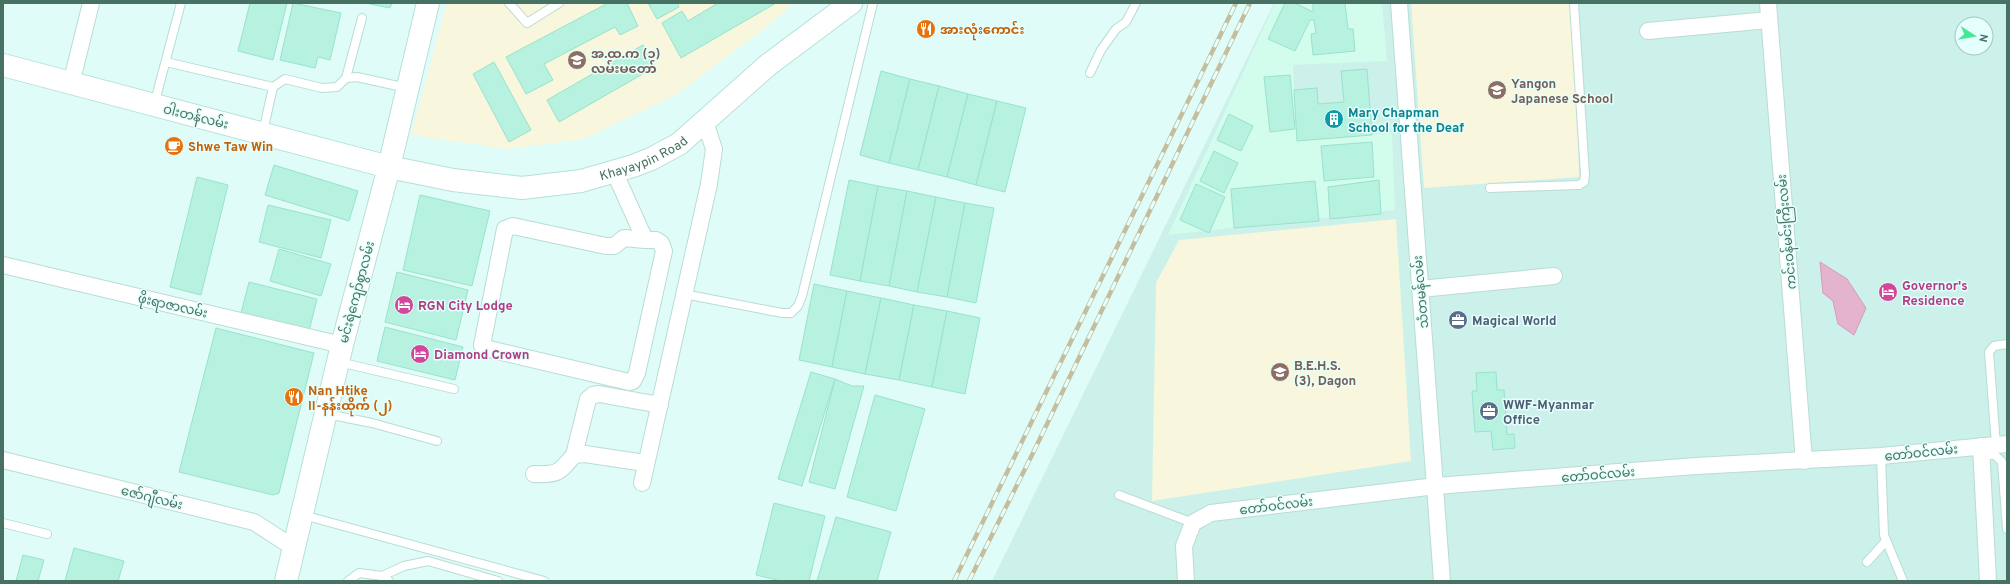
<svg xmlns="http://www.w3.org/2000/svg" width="2010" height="584" font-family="Overpass,'Noto Sans Myanmar',sans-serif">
	<rect width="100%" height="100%" fill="#dffcf9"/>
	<!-- residential -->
	<path fill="#ccf0ea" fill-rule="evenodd" d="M1274 3H2007V581H992ZM1962 24H1986V48H1962Z"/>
	<!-- commercial -->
	<path fill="#d2fceb" d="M1275 3H1382L1387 61 1293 65 1297 141 1392 133 1395 210 1168 235Z"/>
	<!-- education -->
	<g fill="#f8f6dc">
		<path d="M447 3H794L768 26 677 94 584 139 508 149 411 135Z"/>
		<path d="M1411 3H1574L1579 177 1424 188Z"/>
		<path d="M1396 219 1411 461 1152 501 1156 283 1179 240Z"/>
	</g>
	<!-- water -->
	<path fill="#e4b4cf" stroke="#d69bbb" d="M1820 262 1847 279 1866 308 1854 335 1838 324 1833 301 1823 293Z"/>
	<!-- building -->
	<g fill="#b7f1df" stroke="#98e3cb">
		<path d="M250 3H287L273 60 238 51Z"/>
		<path d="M293 3 341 13 330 60 318 57 315 68 280 60Z"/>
		<path d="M365 3H392L390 8Z"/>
		<path d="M608 3H627L638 26 620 35 615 27 544 64 553 80 526 94 506 57Z"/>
		<path d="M648 3H677L679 7 657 19Z"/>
		<path d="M718 3H776L681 58 662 23 682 11 688 21Z"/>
		<path d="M1285 3H1295L1313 12V3H1345L1348 29H1353L1355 51 1313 55 1311 34 1316 33 1314 20H1310L1295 51 1268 39Z"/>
		<path d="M643 45 655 67 559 122 547 100Z"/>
		<path d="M494 62 531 130 509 142 473 74Z"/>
		<path d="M1367 69 1372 135 1297 141 1294 90 1317 88 1318 104 1344 102 1341 71Z"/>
		<path d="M881 71 910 79 889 163 860 155Z"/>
		<path d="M1290 75 1295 129 1270 132 1264 77Z"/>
		<path d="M910 79 939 86 918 170 889 163Z"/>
		<path d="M939 86 968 94 947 177 918 170Z"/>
		<path d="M968 94 997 101 976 185 947 177Z"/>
		<path d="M997 101 1026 108 1005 192 976 185Z"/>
		<path d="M1229 114 1253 126 1241 151 1217 140Z"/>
		<path d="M1372 142 1374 177 1324 181 1321 146Z"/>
		<path d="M1214 151 1238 163 1224 193 1200 181Z"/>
		<path d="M274 165 358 191 349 221 265 195Z"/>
		<path d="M197 177 228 185 201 295 170 287Z"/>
		<path d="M849 180 878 186 860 281 830 275Z"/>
		<path d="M1379 180 1381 214 1330 219 1328 187Z"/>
		<path d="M1315 181 1319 221 1234 228 1231 189Z"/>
		<path d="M1196 184 1225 197 1209 233 1180 220Z"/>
		<path d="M878 186 907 191 889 286 860 281Z"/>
		<path d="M907 191 936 197 917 292 889 286Z"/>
		<path d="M420 195 490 211 472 286 403 270Z"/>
		<path d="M936 197 965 203 947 297 917 292Z"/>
		<path d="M965 203 994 208 976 303 947 297Z"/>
		<path d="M268 205 331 220 321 258 259 242Z"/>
		<path d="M279 249 331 264 321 296 270 281Z"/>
		<path d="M397 272 468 290 456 340 385 322Z"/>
		<path d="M249 282 317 299 309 331 241 313Z"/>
		<path d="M814 284 847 291 832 367 799 360Z"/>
		<path d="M847 291 881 298 865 374 832 367Z"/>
		<path d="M881 298 914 305 899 380 865 374Z"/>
		<path d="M914 305 947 311 932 387 899 380Z"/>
		<path d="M947 311 980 318 965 394 932 387Z"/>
		<path d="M385 327 463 347 455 380 377 361Z"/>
		<path d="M216 328 314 353 279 493 273 495 179 472Z"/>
		<path d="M811 372 835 379 802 486 778 479Z"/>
		<path d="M1496 372 1497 390H1504L1507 435 1514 434 1515 448 1493 450 1491 431 1475 432 1472 391H1477L1476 373Z"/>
		<path d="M835 379 852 386H864L835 489 809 482Z"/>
		<path d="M875 395 925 409 896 511 847 497Z"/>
		<path d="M774 503 825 516 809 581H781L756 575Z"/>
		<path d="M836 517 891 532 877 581H817Z"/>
		<path d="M74 548 124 561 118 581H65Z"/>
		<path d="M23 555 44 560 38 581H16Z"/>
	</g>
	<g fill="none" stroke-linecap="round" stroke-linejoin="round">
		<defs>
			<g id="lane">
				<path d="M509 3 527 23 559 3"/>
				<path d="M166 62 273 87"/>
				<path d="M1090 73 1101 50 1116 29 1126 22 1136 3"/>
				<path d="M346 78 362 18"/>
				<path d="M154 105 181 3"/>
				<path d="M263 132 273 87 285 79 322 88 337 87 346 78 357 77 407 88"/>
				<path d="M1490 188 1579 185 1584 182 1585 175 1574 3"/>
				<path d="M684 294 782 313H791L798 306 802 296 873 3"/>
				<path d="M339 362 454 389"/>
				<path d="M327 414 372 423 437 441"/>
				<path d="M1996 445 1989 352 1994 346 2007 344"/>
				<path d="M1981 455H1995L2002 462 2007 529"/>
				<path d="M1881 456 1884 535 1903 581"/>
				<path d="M1119 495 1193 523"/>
				<path d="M303 515 544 581"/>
				<path d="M3 523 47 534"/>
				<path d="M1867 562 1886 541"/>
				<path d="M382 576 404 566 428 561 498 581"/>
				<path d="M348 581 359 573 382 576 389 581"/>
			</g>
			<g id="street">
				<path d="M1399 3 1442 581"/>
				<path d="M1768 3 1804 461"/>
				<path d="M1648 31 1769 20"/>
				<path d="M71 84 91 3"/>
				<path d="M614 171 645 240 624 238 614 246H606L513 226 505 229 482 345 489 349 629 382 633 381 637 373 664 251 661 243 656 240H645"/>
				<path d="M3 265 342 345"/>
				<path d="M1420 289 1554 276"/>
				<path d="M1981 446 1988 581"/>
				<path d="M574 455 588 399 593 395 599 394 660 405"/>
				<path d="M3 460 254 522 294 548"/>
				<path d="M534 474C558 475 559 473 574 455L585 454 645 463"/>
				<path d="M642 483 709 184 714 149 705 122"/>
				<path d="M1186 581 1184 546 1193 523 1211 513 1436 486 1696 466 1881 456 2007 444"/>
			</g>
			<g id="secondary">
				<path id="s1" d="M3 65 389 167 453 180 522 188 581 181 633 166 651 159 679 144 768 65 851 3"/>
				<path d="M286 581 342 345 389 167 428 3"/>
			</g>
		</defs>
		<!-- lane casing -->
		<use href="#lane" stroke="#b9dcd5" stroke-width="10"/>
		<!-- street casing -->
		<use href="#street" stroke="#b9dcd5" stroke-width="18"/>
		<!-- secondary casing -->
		<use href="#secondary" stroke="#b6e1d7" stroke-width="24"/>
		<!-- lane -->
		<use href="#lane" stroke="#fff" stroke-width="8"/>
		<!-- street -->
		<use href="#street" stroke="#fff" stroke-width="16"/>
		<!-- secondary -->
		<use href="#secondary" stroke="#fff" stroke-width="22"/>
		<defs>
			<g id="rail">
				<path d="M954 581 1236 3"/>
				<path d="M969 581 1034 451 1250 3"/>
			</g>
		</defs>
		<!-- rail casing -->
		<use href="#rail" stroke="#c4be9f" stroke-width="4.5"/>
		<!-- rail -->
		<use href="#rail" stroke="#e5fffc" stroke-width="3" stroke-dasharray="9" stroke-linecap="butt"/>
	</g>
	<!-- icons -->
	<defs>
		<symbol id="restaurant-disc" viewBox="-11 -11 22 22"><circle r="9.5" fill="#e8710a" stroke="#e5fffc"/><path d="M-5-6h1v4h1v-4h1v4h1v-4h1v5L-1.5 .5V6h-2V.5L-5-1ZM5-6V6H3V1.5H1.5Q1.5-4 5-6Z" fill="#fff"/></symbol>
		<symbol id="school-disc" viewBox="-11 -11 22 22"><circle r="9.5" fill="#8d6e63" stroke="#e5fffc"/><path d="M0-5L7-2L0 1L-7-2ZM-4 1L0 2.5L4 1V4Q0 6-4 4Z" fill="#fff"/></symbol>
		<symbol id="building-disc" viewBox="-11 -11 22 22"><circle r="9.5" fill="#0f9aa8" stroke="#e5fffc"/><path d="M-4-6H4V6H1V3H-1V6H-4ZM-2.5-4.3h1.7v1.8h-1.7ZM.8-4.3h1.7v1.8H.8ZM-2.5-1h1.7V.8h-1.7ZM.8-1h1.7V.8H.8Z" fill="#fff"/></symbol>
		<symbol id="cafe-disc" viewBox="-11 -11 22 22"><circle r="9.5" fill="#e8710a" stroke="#e5fffc"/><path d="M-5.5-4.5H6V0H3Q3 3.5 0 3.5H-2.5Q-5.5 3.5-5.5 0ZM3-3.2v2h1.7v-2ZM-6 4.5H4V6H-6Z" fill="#fff"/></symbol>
		<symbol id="hotel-disc" viewBox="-11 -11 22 22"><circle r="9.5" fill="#d1479c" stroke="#e5fffc"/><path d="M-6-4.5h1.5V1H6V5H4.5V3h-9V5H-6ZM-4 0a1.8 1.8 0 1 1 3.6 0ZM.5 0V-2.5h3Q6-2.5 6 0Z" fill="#fff"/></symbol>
		<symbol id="office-disc" viewBox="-11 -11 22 22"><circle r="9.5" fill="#5c6f8a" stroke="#e5fffc"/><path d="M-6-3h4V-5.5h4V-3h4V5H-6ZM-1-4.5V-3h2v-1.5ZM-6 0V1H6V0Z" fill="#fff"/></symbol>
	</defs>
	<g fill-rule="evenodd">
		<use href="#restaurant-disc" x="915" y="18" width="22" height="22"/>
		<use href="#school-disc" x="566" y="49" width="22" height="22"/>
		<use href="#school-disc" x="1486" y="79" width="22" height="22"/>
		<use href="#building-disc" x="1323" y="108" width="22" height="22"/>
		<use href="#cafe-disc" x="163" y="135" width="22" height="22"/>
		<use href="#hotel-disc" x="1877" y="281" width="22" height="22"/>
		<use href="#hotel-disc" x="393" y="294" width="22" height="22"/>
		<use href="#office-disc" x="1447" y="309" width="22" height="22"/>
		<use href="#hotel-disc" x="409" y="343" width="22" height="22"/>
		<use href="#school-disc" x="1269" y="361" width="22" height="22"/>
		<use href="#restaurant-disc" x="283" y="386" width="22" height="22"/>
		<use href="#office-disc" x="1478" y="400" width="22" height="22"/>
	</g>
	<g text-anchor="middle" stroke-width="3" stroke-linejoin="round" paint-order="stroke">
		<!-- food labels -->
		<g font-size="13" font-weight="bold" fill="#c56008" stroke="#e5fffc" text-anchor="start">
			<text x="940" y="34">အားလုံးကောင်း</text>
			<text x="188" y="151">Shwe Taw Win</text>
			<text x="308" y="395">Nan Htike<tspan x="308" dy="15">II-နန်းထိုက် (၂)</tspan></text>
		</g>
		<!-- education labels -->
		<g font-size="13" font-weight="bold" fill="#785e54" stroke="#e5fffc" text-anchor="start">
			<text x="591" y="58">အ.ထ.က (၁)<tspan x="591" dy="15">လမ်းမတော်</tspan></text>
			<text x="1511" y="88">Yangon<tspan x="1511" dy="15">Japanese School</tspan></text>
			<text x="1294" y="370">B.E.H.S.<tspan x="1294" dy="15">(3), Dagon</tspan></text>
		</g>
		<!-- culture labels -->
		<g font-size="13" font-weight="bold" fill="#0d838f" stroke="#e5fffc" text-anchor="start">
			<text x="1348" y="117">Mary Chapman<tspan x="1348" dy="15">School for the Deaf</tspan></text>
		</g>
		<!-- street labels -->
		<g font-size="13" fill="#477163" stroke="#e5fffc">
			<text transform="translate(196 116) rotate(14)" y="5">ဝါးတန်လမ်း</text>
			<text dy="5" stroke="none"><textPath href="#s1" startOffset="660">Khayaypin Road</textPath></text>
			<text transform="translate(1786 232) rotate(-95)" y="5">ကင်းဝန်မင်းကြီးလမ်း</text>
			<text transform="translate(356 292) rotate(-75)" y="5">မင်းရဲကျော်စွာလမ်း</text>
			<text transform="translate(1420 292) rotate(-95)" y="5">သံတမန်လမ်း</text>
			<text transform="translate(173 305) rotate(13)" y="5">ဖိုးရာဇာလမ်း</text>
			<text transform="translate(1921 452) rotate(-6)" y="5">တော်ဝင်လမ်း</text>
			<text transform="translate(1598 474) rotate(-5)" y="5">တော်ဝင်လမ်း</text>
			<text transform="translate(152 497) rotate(14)" y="5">ဇော်ဂျီလမ်း</text>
			<text transform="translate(1276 505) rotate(-7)" y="5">တော်ဝင်လမ်း</text>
		</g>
		<!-- hotel labels -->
		<g font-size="13" font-weight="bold" fill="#b23c85" stroke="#e5fffc" text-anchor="start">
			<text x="1902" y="290">Governor's<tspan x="1902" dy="15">Residence</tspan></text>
			<text x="418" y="310">RGN City Lodge</text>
			<text x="434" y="359">Diamond Crown</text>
		</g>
		<!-- service labels -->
		<g font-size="13" font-weight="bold" fill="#4e5e75" stroke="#e5fffc" text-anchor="start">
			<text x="1472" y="325">Magical World</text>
			<text x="1503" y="409">WWF-Myanmar<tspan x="1503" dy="15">Office</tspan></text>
		</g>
	</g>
	<!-- border -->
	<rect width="2010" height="584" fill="none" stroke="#477163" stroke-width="8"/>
	<!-- north arrow -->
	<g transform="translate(1974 36) rotate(102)"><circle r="19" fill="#e5fffc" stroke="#a6c6bf"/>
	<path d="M0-3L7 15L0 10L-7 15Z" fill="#44e698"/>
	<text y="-6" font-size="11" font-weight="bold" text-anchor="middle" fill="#477163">N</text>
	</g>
</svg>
